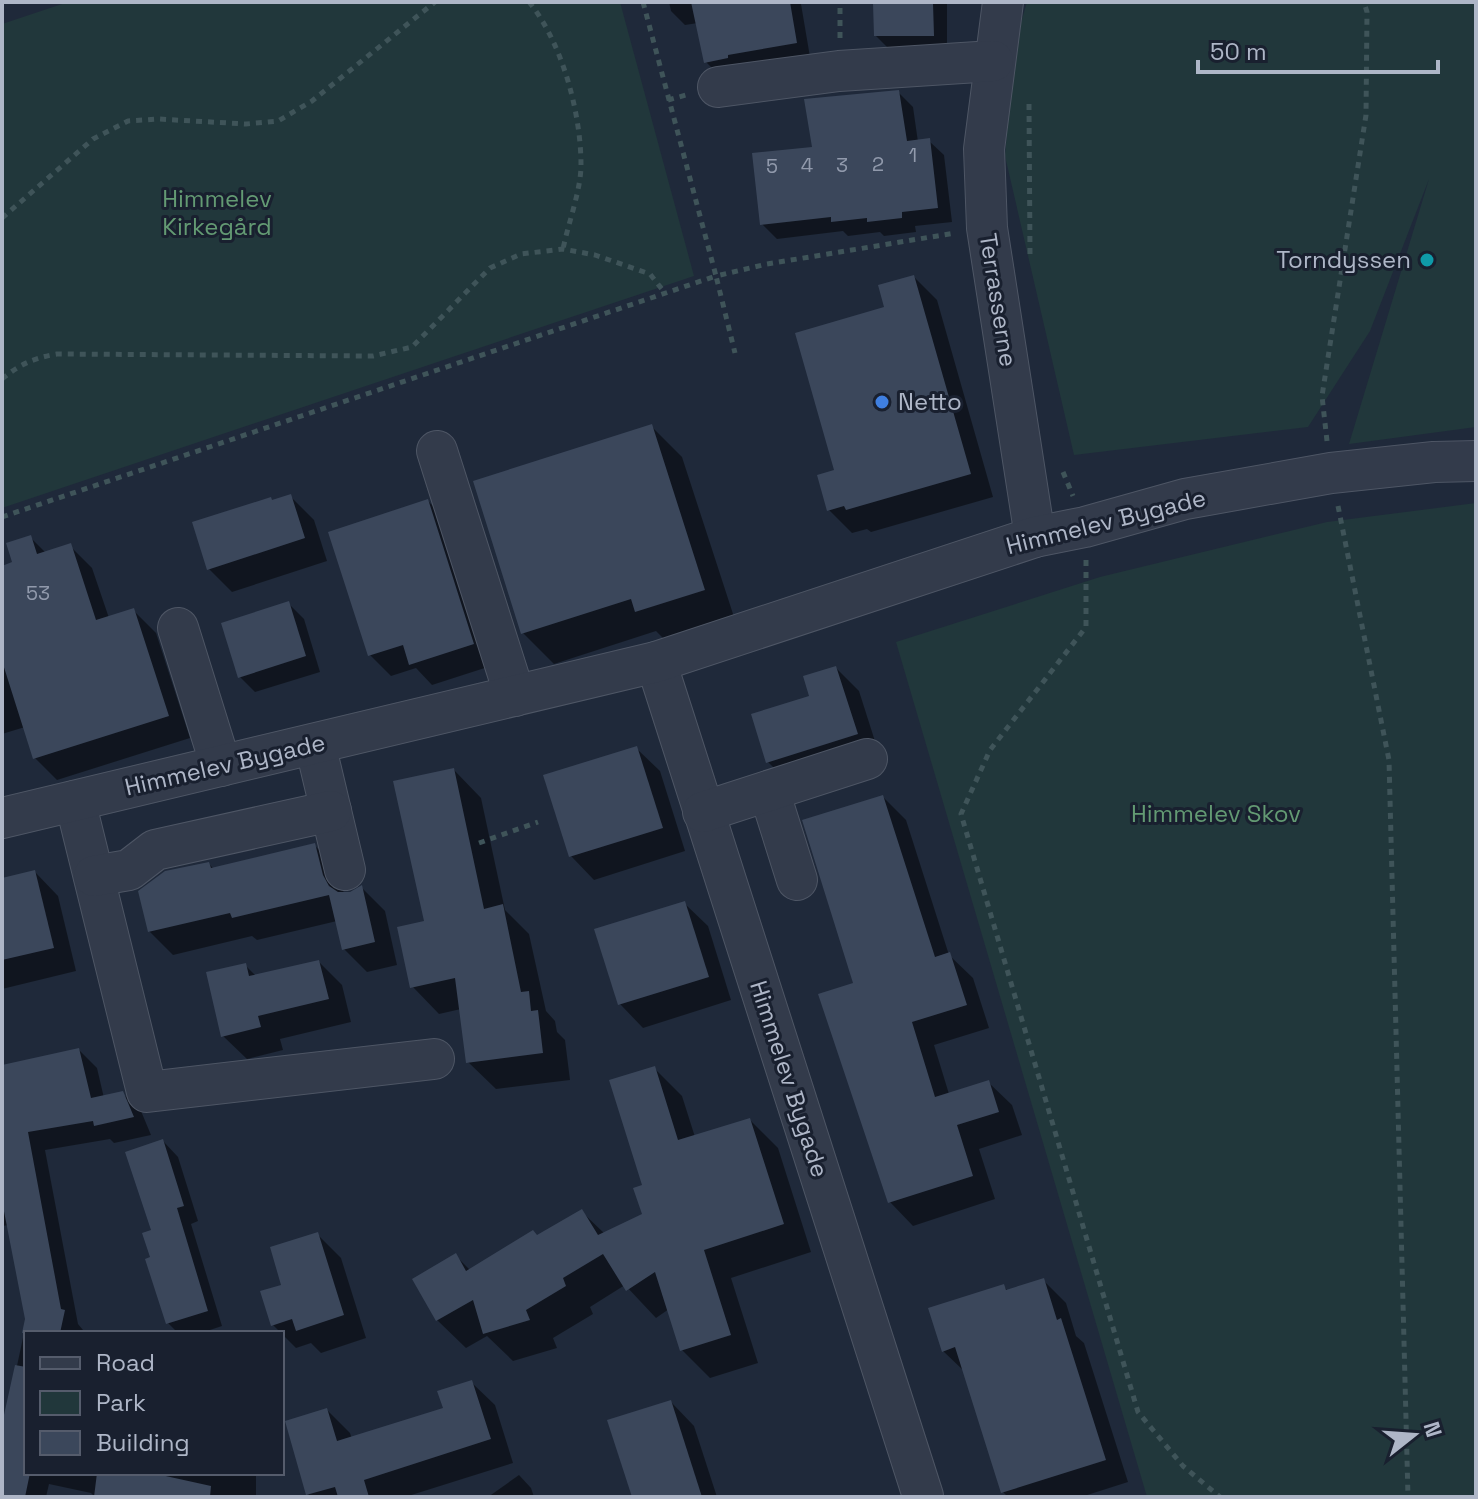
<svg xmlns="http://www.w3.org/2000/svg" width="1478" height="1499" font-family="'Space Grotesk',sans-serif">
	<rect width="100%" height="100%" fill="#1f293a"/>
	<!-- green -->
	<g fill="#21373b">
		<path d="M68 2H620L694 276 2 508V24Z"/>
		<path d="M1027 2H1476V427L1349 444 1429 179 1370 331 1308 427 1074 455 1005 156 1014 47Z"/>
		<path d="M1476 503V1497H1147L896 642 1100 577 1327 522Z"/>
	</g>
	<!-- shadow -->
	<g fill="#0007">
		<path d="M669 2H808L801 4 810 57 720 76 706 62 698 23 685 25 671 11Z"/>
		<path d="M874 2H947V50H890L876 36Z"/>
		<path d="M898 92 913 107 918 142 929 141 944 155 952 222 915 226 916 232 884 236 880 232 848 236 843 231 777 239 762 224 814 149Z"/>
		<path d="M914 277 937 300 993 497 871 532 867 529 852 533 829 510 836 472 886 309Z"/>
		<path d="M651 426 682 457 735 620 667 642 656 631 554 664 523 633Z"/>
		<path d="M290 496 314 520 327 561 232 592 209 569 273 502Z"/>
		<path d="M428 501 449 522 494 665 432 685 416 668 391 676 370 655Z"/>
		<path d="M31 538 46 553 70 546 92 568 109 618 134 611 156 633 190 738 57 780 35 758 25 727 2 734V568L15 564Z"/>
		<path d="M288 603 304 619 320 672 255 692 240 677Z"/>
		<path d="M836 668 859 691 880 757 791 785 768 762 811 697Z"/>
		<path d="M636 748 660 771 685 851 594 880 571 856Z"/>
		<path d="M454 770 481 798 505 910 529 934 546 1011 555 1021 557 1032 565 1040 570 1080 496 1089 468 1062 461 1009 439 1014 412 986 426 923Z"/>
		<path d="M883 797 906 820 949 955 973 978 989 1028 934 1045 949 1094 988 1082 1012 1105 1022 1135 979 1149 995 1199 913 1226 890 1202 856 984Z"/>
		<path d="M314 845 338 868 344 894H350L362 888 385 911 397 965 367 972 344 949 337 921 257 940 252 936 173 955 149 931 209 864 214 869Z"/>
		<path d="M35 872 58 896 76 971 2 989V880Z"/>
		<path d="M684 903 708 926 731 1000 643 1028 620 1004Z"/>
		<path d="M319 962 342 985 351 1022 280 1039 283 1050 247 1059 223 1036 245 965 257 977Z"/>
		<path d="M79 1050 97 1068 104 1098 122 1093 141 1111 151 1135 114 1143 110 1139 45 1150 78 1324 83 1330 82 1333H26V1473H256V1497H95L91 1493 49 1484 46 1497H2V1436L27 1319 9 1225 2 1226V1068Z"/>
		<path d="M654 1068 682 1096 695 1137 750 1120 778 1148 811 1252 731 1278 758 1363 710 1378 682 1350 669 1309 656 1318 625 1285 590 1307 593 1314 553 1338 557 1348 513 1361 487 1336 466 1348 437 1320 456 1256 470 1270 538 1238 582 1212 605 1234 644 1215Z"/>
		<path d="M163 1141 178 1157 198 1221 191 1224 222 1326 201 1333H178L168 1323 152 1259Z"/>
		<path d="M317 1234 341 1258 366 1338 321 1353 311 1343 296 1348 273 1325 284 1286Z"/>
		<path d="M1043 1280 1066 1303 1076 1336 1084 1343 1128 1482 1081 1497H1008L1003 1492 965 1372 943 1351 1003 1286 1008 1291Z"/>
		<path d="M471 1382 495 1405 513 1463 405 1497H311L308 1494 327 1410 350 1433 352 1439 445 1409Z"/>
		<path d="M671 1402 694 1426 717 1497H634Z"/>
		<path d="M519 1475 531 1488 534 1497H488Z"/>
	</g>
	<!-- building -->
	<g fill="#3b475b">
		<path d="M691 2H790L797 43 728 55V58L704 63Z"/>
		<path d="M873 4H933L934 36H874Z"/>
		<path d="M899 90 907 141 930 138 938 208 902 212V218L867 222V218L831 222V217L760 225 752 153 812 147 804 99Z"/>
		<path d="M914 275 971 474 846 510 844 506 827 511 817 475 834 470 795 333 884 307 878 285Z"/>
		<path d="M652 424 705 590 635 612 631 599 521 634 473 481Z"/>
		<path d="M291 494 305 538 207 570 192 522 271 497 272 500Z"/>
		<path d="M428 499 474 644 409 665 403 645 368 656 328 532Z"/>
		<path d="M31 535 37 554 71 543 96 620 134 608 169 716 33 759 2 661V566L12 562 6 543Z"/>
		<path d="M289 601 306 656 238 678 221 623Z"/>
		<path d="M836 666 858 734 766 763 751 714 809 696 803 676Z"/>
		<path d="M637 746 663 828 569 857 543 775Z"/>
		<path d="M454 768 484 909 503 904 521 992 529 991 531 1011 538 1010 543 1053 466 1063 455 978 410 988 397 927 424 921 393 781Z"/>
		<path d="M883 795 935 957 950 952 967 1005 912 1022 935 1097 989 1080 999 1112 957 1125 973 1176 888 1203 818 994 853 983 802 820Z"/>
		<path d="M315 843 323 875 329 886 338 892H350L362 885 375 942 342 950 329 895 232 918 230 913 148 932 138 891 165 871 209 862 211 868Z"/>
		<path d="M35 870 54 948 2 960V878Z"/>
		<path d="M685 901 709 977 618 1005 594 929Z"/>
		<path d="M319 960 329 999 258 1016 261 1027 221 1037 206 972 246 963 249 976Z"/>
		<path d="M79 1048 91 1098 123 1091 134 1117 94 1126 93 1121 28 1132 61 1309 65 1310 60 1333H22L25 1319 2 1201V1065Z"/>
		<path d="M655 1066 678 1140 750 1118 784 1224 704 1250 731 1335 680 1351 655 1272 626 1291 603 1254 563 1278 566 1286 526 1310 530 1320 483 1334 473 1300 436 1321 412 1279 456 1253 466 1271 533 1230 537 1235 582 1209 598 1235 642 1214 633 1188 642 1185 609 1080Z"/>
		<path d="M163 1139 184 1206 177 1208 208 1311 166 1324 145 1259 150 1257 142 1233 151 1230 125 1152Z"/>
		<path d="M318 1232 344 1315 296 1331 292 1319 271 1326 260 1291 281 1285 270 1247Z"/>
		<path d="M1044 1278 1057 1320 1061 1318 1106 1460 1001 1493 955 1347 942 1352 928 1308 1004 1284 1006 1290Z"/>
		<path d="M15 1365 26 1367V1473H30L25 1497H2V1424Z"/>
		<path d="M472 1380 491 1439 364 1480 369 1497H338L335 1487 306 1495 285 1421 327 1408 337 1441 443 1408 437 1391Z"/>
		<path d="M671 1400 702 1497H632L607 1420Z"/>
		<path d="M97 1473H152L211 1486 210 1497H94Z"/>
	</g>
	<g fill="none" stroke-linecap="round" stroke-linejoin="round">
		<defs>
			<g id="minor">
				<path d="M1003 2 984 149 987 228 1035 537"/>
				<path d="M718 87 839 71 993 61"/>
				<path d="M437 451 515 696"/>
				<path d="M178 628 221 766"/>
				<path d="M656 662 923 1496"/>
				<path d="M315 744 345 870"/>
				<path d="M769 791 797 880"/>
				<path d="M75 801 147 1092 434 1059"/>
				<path d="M703 812 867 759"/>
				<path d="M2 818 656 662 1035 537 1085 527 1185 499 1331 473 1434 462 1476 461"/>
				<path d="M94 876 129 870 155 850 331 811"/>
			</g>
		</defs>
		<!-- minor casing -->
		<use href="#minor" stroke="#4e5665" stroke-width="42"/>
		<!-- path -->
		<g stroke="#3f5459" stroke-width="5" stroke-dasharray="6 6" stroke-linecap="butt">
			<path d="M529 2C562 42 581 113 581 165 581 190 568 224 563 249"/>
			<path d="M643 2 716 276 767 264 955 233"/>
			<path d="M840 38V2"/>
			<path d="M668 100 686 95"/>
			<path d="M1029 104 1030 254"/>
			<path d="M2 218 93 139 128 121 158 119 246 124 278 121 312 101 435 2"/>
			<path d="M2 379C20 364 34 358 57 354L373 356 412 347 490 268 521 254 563 249 595 255 650 274 665 293"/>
			<path d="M1327 441 1322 396 1366 115 1367 12 1364 2"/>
			<path d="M1063 472 1073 496"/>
			<path d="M1338 506 1389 760 1408 1497"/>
			<path d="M2 517 716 276 735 353"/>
			<path d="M1086 560V627L990 750 961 814 1138 1412 1183 1466 1220 1497"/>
			<path d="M479 843 538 822"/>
		</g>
		<!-- minor -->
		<use href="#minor" stroke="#333b4b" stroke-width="40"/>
	</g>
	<!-- markers -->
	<circle fill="#0f9aa8" stroke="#19202f" stroke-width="3" cx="1427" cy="260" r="8"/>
	<circle fill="#3f7fe0" stroke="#19202f" stroke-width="3" cx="882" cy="402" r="8"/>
	<g text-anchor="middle" stroke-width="6" stroke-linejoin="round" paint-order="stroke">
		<!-- number labels -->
		<g font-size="20" fill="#919aac">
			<text x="913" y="162">1</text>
			<text x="878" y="171">2</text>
			<text x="807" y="172">4</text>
			<text x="842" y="172">3</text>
			<text x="772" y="173">5</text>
			<text x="38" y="600">53</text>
		</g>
		<!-- park labels -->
		<g font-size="24" fill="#639a73" stroke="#19202f">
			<text x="217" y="207">Himmelev<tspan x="217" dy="28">Kirkegård</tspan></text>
			<text x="1216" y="822">Himmelev Skov</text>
		</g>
		<!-- poi labels -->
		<g font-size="24" fill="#aeb6c7" stroke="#19202f" text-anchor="end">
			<text x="1411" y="268">Torndyssen</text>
			<text x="898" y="410" text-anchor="start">Netto</text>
		</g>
		<!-- street labels -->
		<g font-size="24" fill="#aeb6c7" stroke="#19202f">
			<text transform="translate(998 300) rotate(81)" y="8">Terrasserne</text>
			<text transform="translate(1106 522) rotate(-14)" y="8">Himmelev Bygade</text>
			<text transform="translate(225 765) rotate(-13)" y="8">Himmelev Bygade</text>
			<text transform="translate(789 1079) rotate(72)" y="8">Himmelev Bygade</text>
		</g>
	</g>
	<!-- border -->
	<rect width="1478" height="1499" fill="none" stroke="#aeb6c7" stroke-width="8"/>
	<!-- legend -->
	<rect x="24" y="1331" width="260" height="144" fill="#19202f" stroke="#555c6c" stroke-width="2"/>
	<rect x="40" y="1357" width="40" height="12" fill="#333b4b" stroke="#555c6c" stroke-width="2"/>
	<text x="96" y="1371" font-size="24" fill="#aeb6c7">Road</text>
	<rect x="40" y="1391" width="40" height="24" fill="#21373b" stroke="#555c6c" stroke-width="2"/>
	<text x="96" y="1411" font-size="24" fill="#aeb6c7">Park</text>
	<rect x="40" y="1431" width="40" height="24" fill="#3b475b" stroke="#555c6c" stroke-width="2"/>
	<text x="96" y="1451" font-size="24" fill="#aeb6c7">Building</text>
	<!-- north arrow -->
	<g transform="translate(1414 1435) rotate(73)" stroke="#19202f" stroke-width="6" paint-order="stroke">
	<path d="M0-6L14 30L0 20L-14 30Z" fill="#aeb6c7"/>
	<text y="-12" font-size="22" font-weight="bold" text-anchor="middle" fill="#aeb6c7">N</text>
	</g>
	<!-- scale -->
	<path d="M1198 60v12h240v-12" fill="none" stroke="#aeb6c7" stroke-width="4"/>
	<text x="1210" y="60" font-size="24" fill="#aeb6c7" stroke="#19202f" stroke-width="6" paint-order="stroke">50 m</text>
</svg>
